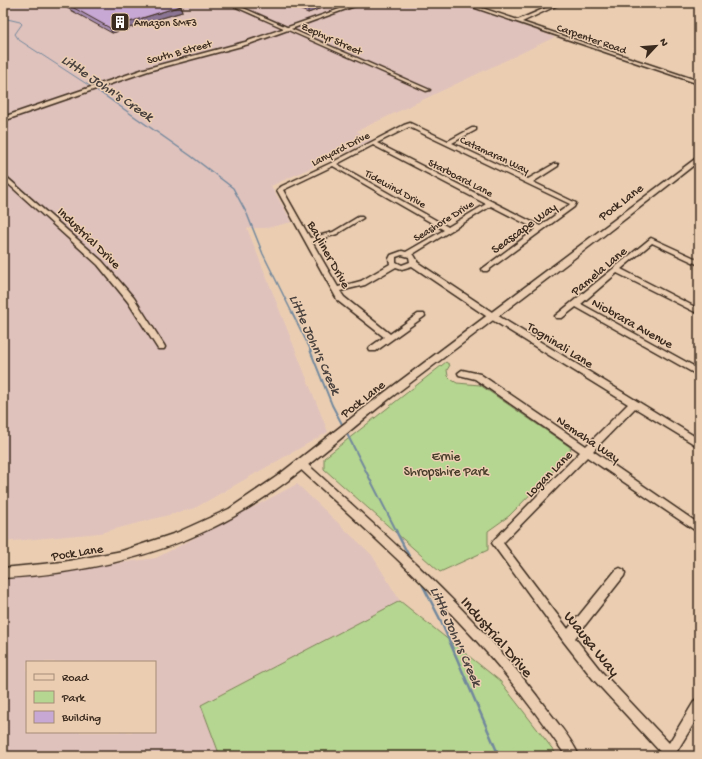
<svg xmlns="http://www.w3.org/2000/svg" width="702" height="759" font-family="'Gochi Hand',sans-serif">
	<rect width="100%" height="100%" fill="#ebceb2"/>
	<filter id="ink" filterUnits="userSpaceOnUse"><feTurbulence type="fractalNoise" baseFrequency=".025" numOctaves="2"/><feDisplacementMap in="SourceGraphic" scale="8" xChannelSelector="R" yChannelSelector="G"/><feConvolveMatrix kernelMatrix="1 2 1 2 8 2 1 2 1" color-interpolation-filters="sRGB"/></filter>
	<g filter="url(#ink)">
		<!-- built -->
		<g fill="#e0c2bc" fill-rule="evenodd">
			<path d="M3 3H461L555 37 357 131 372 140 271 186 292 222 267 228H247L328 432 195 508 100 533 3 542Z"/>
			<path d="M297 484 372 555 400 601 217 696 225 756H3V578L156 558ZM27 662H155V732H27Z"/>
		</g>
		<!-- green -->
		<g fill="#b5d690" stroke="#788057">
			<path d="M446 362 450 365 447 370 448 376 452 380 457 383 480 385 570 447 571 453 509 516 488 531V550L440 572 324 469V458Z"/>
			<path d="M400 601 500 681 558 756H220L201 705Z"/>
		</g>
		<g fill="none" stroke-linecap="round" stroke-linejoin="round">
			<!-- stream-far3 -->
			<path stroke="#72889d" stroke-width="1" d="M3 18 20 22 22 24 15 34 19 40 99 92"/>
			<!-- stream-far2 -->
			<path stroke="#72889d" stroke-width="1.5" d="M98 91 191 156 233 188 247 214 263 254 311 351"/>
			<!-- stream-far1 -->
			<g stroke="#72889d" stroke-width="2">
				<path d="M310 350 332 405 343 426"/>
				<path d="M346 432 397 532"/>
			</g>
			<!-- stream -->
			<g stroke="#72889d" stroke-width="2.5">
				<path d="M396 531 411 560"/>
				<path d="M421 582 439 617 499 756"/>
			</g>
			<defs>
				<g id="minor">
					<path d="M227 3H232L430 90 426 91Z"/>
					<path d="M461 3H467L518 20 557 3H562L522 22 699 81V84Z"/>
					<path d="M410 123 448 141 472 128H476V130L452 143 528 179 554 164H558V166L533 182 576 203 574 207 487 271H483L482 269 536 229 491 206 413 254 414 255 417 260V262L495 314 699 439V447L635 408 593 451 699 524V533L587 457 503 543 568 629 616 570 620 568 624 570 625 573 624 576 575 638 601 671 669 743 695 700 699 698V715L677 751 679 756H664L593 679 564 642 492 543 494 540 580 452 475 379 459 375 458 373 462 370 480 374 586 446 628 404 489 318 412 266 402 269 396 267 365 285 340 291 344 297 390 334 418 314H424L425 316 376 351H370L369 349 370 347 384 337 338 301 277 190 282 186 331 163 404 125ZM409 127 570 204 569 205 540 226 377 143ZM373 145 486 204 448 227 337 164ZM333 166 444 230 406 252 402 251 391 255 389 259 390 264 361 281 338 287 312 242 337 234 363 218 362 217H358L333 232 310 238 283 190ZM402 255 409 257 410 262 402 265 396 262V257Z"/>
					<path d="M3 174 102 261 134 298 164 345 165 347 164 349H158L128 302 98 265 3 179Z"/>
					<path d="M651 238 699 260V265L652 243 621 269 699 309V314L617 273 581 304 699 369V376L576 307 562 318H556L555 316Z"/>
					<path d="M301 460 304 461C386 536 470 608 537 696 549 713 572 738 579 756H566C534 709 499 664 460 623 409 567 353 518 298 467L297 464 298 461Z"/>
				</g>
				<g id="tertiary">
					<path d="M357 3H363L249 44 148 71 3 121V117L144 69 245 42Z"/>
					<path d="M699 156V161C597 242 493 320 389 399 332 444 278 496 212 528 146 560 75 574 3 578V568L63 562 122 551 176 533 229 509 276 477 372 402Z"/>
				</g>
			</defs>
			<!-- minor casing -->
			<use href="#minor" stroke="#3b2a1e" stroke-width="3"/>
			<!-- tertiary casing -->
			<use href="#tertiary" stroke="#3b2a1e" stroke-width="3"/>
			<!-- minor -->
			<use href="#minor" fill="#ebceb2" fill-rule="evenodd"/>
			<!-- tertiary -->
			<use href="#tertiary" fill="#ebceb2" fill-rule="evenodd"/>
		</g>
		<!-- wall -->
		<g fill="#ab90b5" stroke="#3b2a1e">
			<path d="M58 3H174L181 6 182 12 112 33Z"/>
			<path d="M285 3H335L308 13Z"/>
		</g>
		<!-- shaded-wall -->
		<g fill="#8b7594" stroke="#3b2a1e">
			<path d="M320 3H335L308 13V7Z"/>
			<path d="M181 6 182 12 112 33 110 28Z"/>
		</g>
		<!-- building -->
		<g fill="#c7a7d3" stroke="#3b2a1e">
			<path d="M65 3H174L181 6 110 28Z"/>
			<path d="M297 3H320L308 7Z"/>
		</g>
	</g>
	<!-- icons -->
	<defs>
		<symbol id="building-square" viewBox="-11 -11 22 22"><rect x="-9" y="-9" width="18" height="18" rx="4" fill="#3b2a1e" stroke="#ebceb2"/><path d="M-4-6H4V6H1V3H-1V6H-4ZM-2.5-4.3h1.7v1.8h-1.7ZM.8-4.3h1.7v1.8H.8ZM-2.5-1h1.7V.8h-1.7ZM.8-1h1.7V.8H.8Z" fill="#fff"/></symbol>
	</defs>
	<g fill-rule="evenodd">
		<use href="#building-square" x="109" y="11" width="22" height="22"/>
	</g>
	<g text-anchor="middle" stroke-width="3" stroke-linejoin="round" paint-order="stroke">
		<!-- far-poi labels -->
		<g font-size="11" fill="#3b2a1e" stroke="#ebceb2" text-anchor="start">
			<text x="134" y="26">Amazon SMF3</text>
		</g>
		<!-- far-street labels -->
		<g font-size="11" fill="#3b2a1e" stroke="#ebceb2">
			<text transform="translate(332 38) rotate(24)" y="4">Zephyr Street</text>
			<text transform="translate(592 38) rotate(19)" y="4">Carpenter Road</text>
			<text transform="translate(179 51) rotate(-15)" y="4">South B Street</text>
			<text transform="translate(340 148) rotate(-27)" y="4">Lanyard Drive</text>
			<text transform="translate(495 154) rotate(25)" y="4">Catamaran Way</text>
			<text transform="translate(461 177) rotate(27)" y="4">Starboard Lane</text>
			<text transform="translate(396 188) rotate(29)" y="4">Tidewind Drive</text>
			<text transform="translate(443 220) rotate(-32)" y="4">Seashore Drive</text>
		</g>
		<!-- street labels -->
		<g font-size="13" fill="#3b2a1e" stroke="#ebceb2">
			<text transform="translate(620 201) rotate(-37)" y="5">Pock Lane</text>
			<text transform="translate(523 227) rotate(-36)" y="5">Seascape Way</text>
			<text transform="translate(90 237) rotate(44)" y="5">Industrial Drive</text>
			<text transform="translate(330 254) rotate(61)" y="5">Bayliner Drive</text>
			<text transform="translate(598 270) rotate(-40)" y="5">Pamela Lane</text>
			<text transform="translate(633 322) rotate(29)" y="5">Niobrara Avenue</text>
			<text transform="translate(561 344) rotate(32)" y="5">Togninali Lane</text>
			<text transform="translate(362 398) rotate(-38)" y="5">Pock Lane</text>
			<text transform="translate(589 438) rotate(34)" y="5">Nemaha Way</text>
			<text transform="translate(548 473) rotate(-45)" y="5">Logan Lane</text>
			<text transform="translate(77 551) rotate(-9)" y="5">Pock Lane</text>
		</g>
		<!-- park labels -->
		<g font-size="13" fill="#473b29" stroke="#ebceb2">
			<text x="446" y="460">Ernie<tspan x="446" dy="15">Shropshire Park</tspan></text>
		</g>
		<!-- water labels -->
		<g font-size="14" font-style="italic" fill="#49413e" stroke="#ebceb2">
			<text transform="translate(108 87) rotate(34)" y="5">Little John's Creek</text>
			<text transform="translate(316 344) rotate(66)" y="5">Little John's Creek</text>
			<text transform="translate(457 636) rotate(66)" y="5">Little John's Creek</text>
		</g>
		<!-- near-street labels -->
		<g font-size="16" fill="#3b2a1e" stroke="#ebceb2">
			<text transform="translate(498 636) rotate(49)" y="6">Industrial Drive</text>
			<text transform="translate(593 643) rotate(51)" y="6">Wausa Way</text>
		</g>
	</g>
	<!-- margin -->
	<rect width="702" height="759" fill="none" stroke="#ebceb2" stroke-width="16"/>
	<rect x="8" y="8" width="686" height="743" fill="none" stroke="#3b2a1e" stroke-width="1.5" filter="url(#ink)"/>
	<!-- legend -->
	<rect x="26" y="661" width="130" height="72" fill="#ebceb2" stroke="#a58c77"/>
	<rect x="34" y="674" width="20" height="6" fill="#ebceb2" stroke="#a58c77"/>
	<text x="62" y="681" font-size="12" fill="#3b2a1e">Road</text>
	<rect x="34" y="691" width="20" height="12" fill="#b5d690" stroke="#a58c77"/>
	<text x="62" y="701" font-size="12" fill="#3b2a1e">Park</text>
	<rect x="34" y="711" width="20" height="12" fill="#c7a7d3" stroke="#a58c77"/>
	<text x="62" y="721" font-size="12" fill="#3b2a1e">Building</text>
	<!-- north arrow -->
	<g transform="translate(656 46) rotate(64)" stroke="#ebceb2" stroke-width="3" paint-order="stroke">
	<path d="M0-3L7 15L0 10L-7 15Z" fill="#3b2a1e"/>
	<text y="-6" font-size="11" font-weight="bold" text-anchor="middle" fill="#3b2a1e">N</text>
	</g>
</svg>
